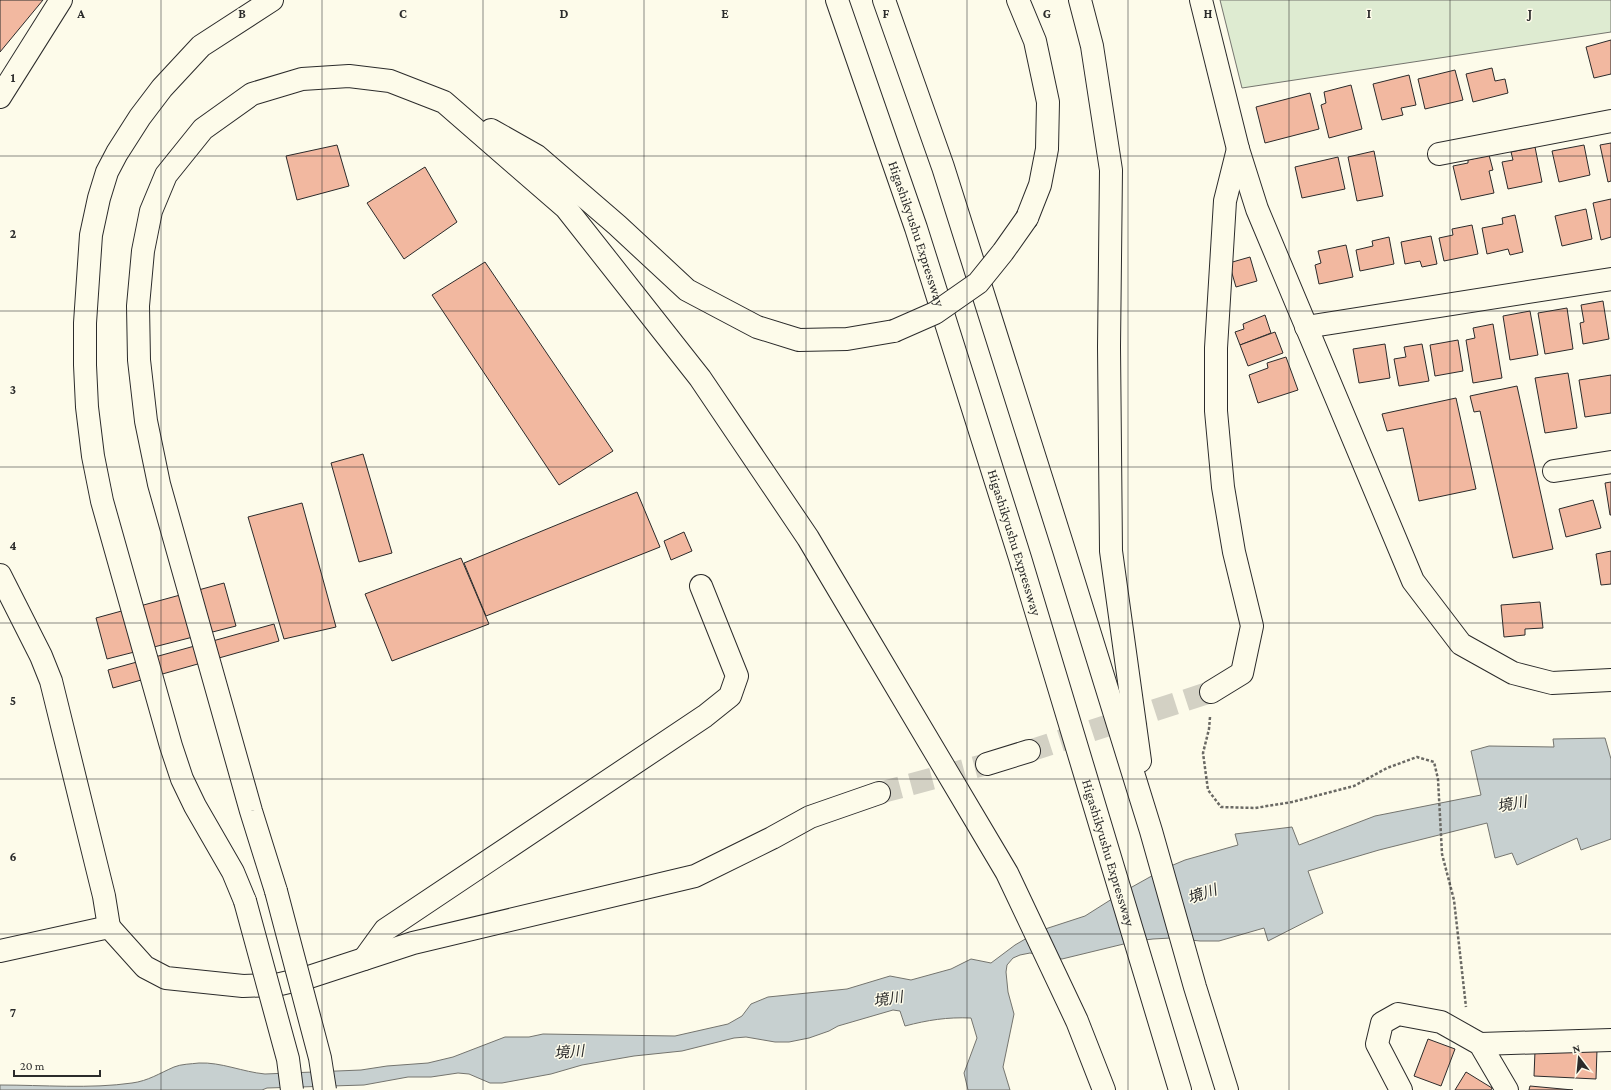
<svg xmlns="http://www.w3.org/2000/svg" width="1611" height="1090" font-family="'Crimson Pro','Noto Sans JP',serif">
	<rect width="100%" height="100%" fill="#fdfbea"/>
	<!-- green -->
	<path fill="#deebd1" stroke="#74746e" d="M1220 0H1611V32L1242 88Z"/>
	<!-- water -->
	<path fill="#c7d0d0" stroke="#74746e" d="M1605 738 1611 759V839L1581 850 1577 838 1517 865 1512 853 1495 858 1487 823 1379 850 1308 871 1323 913 1268 941 1264 928 1219 941H1200L1171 938 1153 939 1136 941 1062 959 1030 953 1020 955 1013 958 1007 965 1006 972 1008 992 1014 1014 1003 1067 1010 1090H968L964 1073 977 1038 971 1018C947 1017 928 1020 905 1026L900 1011 893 1010 838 1026 829 1031 809 1038 789 1042H775L746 1037 734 1038 682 1051 634 1056 582 1065 551 1074 502 1083H490L469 1074 458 1073 431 1077H408L364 1085 267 1088 262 1090H0V1085C42 1085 91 1089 132 1083 148 1081 160 1073 174 1067 181 1064 191 1064 199 1063 221 1062 243 1072 265 1074L361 1070 387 1066 428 1063 453 1057 505 1037H529L543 1034 675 1036 728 1024 742 1016 751 1004 768 997 847 989 890 976 911 980 951 969 971 959 991 963 1015 945 1039 931 1085 916 1123 892 1166 868 1185 860 1238 845 1235 834 1292 827 1299 845 1375 816 1481 795 1471 751 1489 746 1554 747 1553 739Z"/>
	<!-- building -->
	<g fill="#f2b8a0" stroke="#2b2b2b">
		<path d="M0 0H43L0 52Z"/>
		<path d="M1611 40V74L1594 78 1586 47Z"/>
		<path d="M1492 68 1495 81 1505 79 1508 93 1473 102 1466 74Z"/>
		<path d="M1455 70 1463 100 1425 109 1418 79Z"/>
		<path d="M1409 75 1416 105 1401 108 1403 115 1382 120 1373 84Z"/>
		<path d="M1351 85 1362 129 1329 138 1321 105 1326 103 1324 92Z"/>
		<path d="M1310 93 1319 129 1265 143 1256 107Z"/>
		<path d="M1611 143V181L1608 182 1600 145Z"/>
		<path d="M337 145 349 186 297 200 286 156Z"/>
		<path d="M1584 145 1590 175 1559 182 1552 151Z"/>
		<path d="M1535 147 1542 182 1508 189 1502 162 1513 160 1511 152Z"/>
		<path d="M1374 151 1383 196 1357 201 1348 157Z"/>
		<path d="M1489 155 1493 170 1489 171 1494 193 1461 200 1453 166 1468 163V160Z"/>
		<path d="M1338 157 1345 189 1302 198 1295 167Z"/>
		<path d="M425 167 457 222 404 259 367 203Z"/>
		<path d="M1611 199V237L1601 240 1593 203Z"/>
		<path d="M1586 209 1592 239 1562 246 1555 216Z"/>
		<path d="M1515 215 1523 252 1510 255 1508 249 1487 254 1482 228 1503 224 1502 218Z"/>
		<path d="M1472 225 1478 254 1444 261 1439 238 1453 235 1452 229Z"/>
		<path d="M1431 236 1437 264 1422 267 1420 261 1405 264 1401 242Z"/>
		<path d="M1389 237 1394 264 1360 271 1356 250 1373 246 1372 241Z"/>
		<path d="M1346 245 1353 277 1319 284 1315 265 1321 263 1318 251Z"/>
		<path d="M1250 257 1257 281 1236 287 1229 263Z"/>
		<path d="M485 262 613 451 559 485 432 295Z"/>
		<path d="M1603 301 1609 339 1583 344 1580 323 1584 322 1581 305Z"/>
		<path d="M1567 308 1573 349 1545 354 1538 313Z"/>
		<path d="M1530 311 1538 355 1510 360 1503 316Z"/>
		<path d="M1265 315 1271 333 1240 345 1235 332 1244 329 1243 324Z"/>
		<path d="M1493 324 1502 378 1473 383 1466 340 1475 338 1473 328Z"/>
		<path d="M1275 332 1283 353 1248 366 1240 345Z"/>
		<path d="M1458 340 1463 371 1435 376 1430 345Z"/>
		<path d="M1385 344 1390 378 1359 383 1353 349Z"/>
		<path d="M1422 344 1429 381 1399 386 1394 359 1406 357 1404 347Z"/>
		<path d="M1286 357 1298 390 1258 403 1249 375 1268 368 1267 363Z"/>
		<path d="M1568 373 1577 428 1545 433 1535 378Z"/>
		<path d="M1611 375V413L1585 417 1579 380Z"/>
		<path d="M1517 386 1553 549 1513 558 1480 411 1474 412 1470 396Z"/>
		<path d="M1456 398 1476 489 1419 501 1403 428 1387 431 1382 414Z"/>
		<path d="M363 454 392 553 359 562 331 463Z"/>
		<path d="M1611 482V515H1610L1605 483Z"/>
		<path d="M637 492 660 547 486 616 464 563Z"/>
		<path d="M1593 500 1601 528 1566 537 1559 509Z"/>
		<path d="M302 503 336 627 284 639 248 517Z"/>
		<path d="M684 532 692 551 671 560 664 541Z"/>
		<path d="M1611 551V584L1601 585 1596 554Z"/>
		<path d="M461 558 489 624 392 661 365 594Z"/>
		<path d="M224 583 236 626 107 659 96 618Z"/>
		<path d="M1540 602 1543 628 1525 629V635L1504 637 1501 605Z"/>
		<path d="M274 624 279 641 113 688 108 670Z"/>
		<path d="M1428 1039 1455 1049 1441 1086 1414 1076Z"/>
		<path d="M1597 1050 1596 1079 1534 1076 1535 1051Z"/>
		<path d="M1466 1072 1492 1088 1491 1090H1455Z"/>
		<path d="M1530 1086 1573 1090H1529Z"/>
	</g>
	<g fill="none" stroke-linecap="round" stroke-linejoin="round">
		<!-- minor-tunnel -->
		<g stroke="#d3d1c4" stroke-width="22" stroke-dasharray="22 11" stroke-linecap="butt">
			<path d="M1029 751 1211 692"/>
			<path d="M879 793 987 764"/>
		</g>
		<defs>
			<g id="minor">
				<path d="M1201 0 1238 149 1257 209 1413 581 1461 644 1513 673 1552 683 1611 680"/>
				<path d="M0 97 61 0"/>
				<path d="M1439 154 1611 121"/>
				<path d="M1306 327 1611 279"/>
				<path d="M1554 471 1611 462"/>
				<path d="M0 575 41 656 51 681 104 896 109 927"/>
				<path d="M1211 692 1242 673 1252 626 1234 552 1223 487 1216 411V348L1225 201 1238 149"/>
				<path d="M987 764 1029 751"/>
				<path d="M0 951 109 927 145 967 166 978 243 986 276 985 306 978 413 943 695 876 772 838 810 817 879 793"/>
				<path d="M364 959 385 930 705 716 730 696 737 676 701 586"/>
				<path d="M1480 1044 1611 1040"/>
				<path d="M1401 1090 1377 1044 1382 1023 1398 1014 1441 1022 1480 1044 1507 1090"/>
			</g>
			<g id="highway">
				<path id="s1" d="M837 0 916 228 1020 558 1180 1090"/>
				<path d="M884 0 943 167 1064 550 1151 831 1195 987 1227 1090"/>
				<path d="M1018 0 1035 41 1048 102 1047 149 1040 185 1027 218"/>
				<path d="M1080 0 1092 46 1111 170 1109 347 1111 551 1140 761"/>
				<path d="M491 130 537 156 617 225 687 290 757 327 799 340 847 339 894 331"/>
				<path d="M276 891 251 811 159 484 146 421 139 360 138 306 143 251 151 211 166 175 203 129 252 94 302 79 349 76 390 81 444 102 566 208 700 378 808 538 1007 873 1077 1021 1104 1090"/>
				<path d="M245 901 233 872 195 806 182 779 171 746 102 501 93 456 87 407 85 365V323L91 235 99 198 107 172 117 153 140 117 162 88 201 46 272 0"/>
			</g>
		</defs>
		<!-- minor casing -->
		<use href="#minor" stroke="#2b2b2b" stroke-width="24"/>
		<!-- highway casing -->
		<use href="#highway" stroke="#2b2b2b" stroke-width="24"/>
		<!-- path -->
		<path stroke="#6a6964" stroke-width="2.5" stroke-dasharray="3 2" stroke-linecap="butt" d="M1210 717 1209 729 1203 753 1208 790 1221 807 1255 808 1292 802 1354 786 1387 768 1417 757 1434 762 1438 779 1442 854 1454 900 1466 1007"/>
		<!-- minor -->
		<use href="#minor" stroke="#fdfbea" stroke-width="22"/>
		<!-- highway -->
		<use href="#highway" stroke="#fdfbea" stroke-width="22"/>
		<defs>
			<g id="highway-bridge">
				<path d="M894 331 935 313 978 283 1003 252 1027 218"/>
				<path d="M276 891 320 1058 325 1090"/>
				<path d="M245 901 288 1059 292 1090"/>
			</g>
		</defs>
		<!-- highway-bridge casing -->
		<use href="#highway-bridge" stroke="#2b2b2b" stroke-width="24" stroke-linecap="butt"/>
		<!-- highway-bridge -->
		<use href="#highway-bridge" stroke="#fdfbea" stroke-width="22"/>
	</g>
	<!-- grid -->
	<path fill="none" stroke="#2b2b2b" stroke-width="1" stroke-opacity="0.55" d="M161 0V1090M322 0V1090M483 0V1090M644 0V1090M806 0V1090M967 0V1090M1128 0V1090M1289 0V1090M1450 0V1090M0 156H1611M0 311H1611M0 467H1611M0 623H1611M0 779H1611M0 934H1611"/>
	<g text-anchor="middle" stroke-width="3" stroke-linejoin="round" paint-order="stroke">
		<!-- street labels -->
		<g font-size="14" fill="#2b2b2b" stroke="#fdfbea">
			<text dy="5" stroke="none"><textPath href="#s1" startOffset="247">Higashikyushu Expressway</textPath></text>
			<text dy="5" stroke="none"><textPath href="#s1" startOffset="571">Higashikyushu Expressway</textPath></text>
			<text dy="5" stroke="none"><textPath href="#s1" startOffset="895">Higashikyushu Expressway</textPath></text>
		</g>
		<!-- water labels -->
		<g font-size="15" font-style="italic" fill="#2b2b2b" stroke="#fdfbea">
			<text transform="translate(1512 804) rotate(-10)" y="5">境川</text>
			<text transform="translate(1202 894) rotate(-19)" y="5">境川</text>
			<text transform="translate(888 999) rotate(-9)" y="5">境川</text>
			<text transform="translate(569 1052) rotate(-5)" y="5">境川</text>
		</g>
	</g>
	<g font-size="13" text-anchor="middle" font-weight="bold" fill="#2b2b2b" stroke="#fdfbea" stroke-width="3" stroke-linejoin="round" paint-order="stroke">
		<text x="81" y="18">A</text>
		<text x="242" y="18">B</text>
		<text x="403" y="18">C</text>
		<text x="564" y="18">D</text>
		<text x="725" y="18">E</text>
		<text x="886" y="18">F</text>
		<text x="1047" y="18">G</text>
		<text x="1208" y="18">H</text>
		<text x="1369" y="18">I</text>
		<text x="1530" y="18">J</text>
		<text x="13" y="82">1</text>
		<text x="13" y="238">2</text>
		<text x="13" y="394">3</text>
		<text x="13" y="550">4</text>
		<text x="13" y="705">5</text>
		<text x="13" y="861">6</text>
		<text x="13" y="1017">7</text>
	</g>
	<!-- north arrow -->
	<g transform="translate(1579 1058) rotate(344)" stroke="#fdfbea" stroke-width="3" paint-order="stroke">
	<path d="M0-3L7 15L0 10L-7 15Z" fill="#2b2b2b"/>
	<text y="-6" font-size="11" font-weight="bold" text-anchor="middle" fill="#2b2b2b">N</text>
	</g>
	<!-- scale -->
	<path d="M14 1070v6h86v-6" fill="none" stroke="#2b2b2b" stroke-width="2"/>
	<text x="20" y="1070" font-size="12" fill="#2b2b2b" stroke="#fdfbea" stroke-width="3" paint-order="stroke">20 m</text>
</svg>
